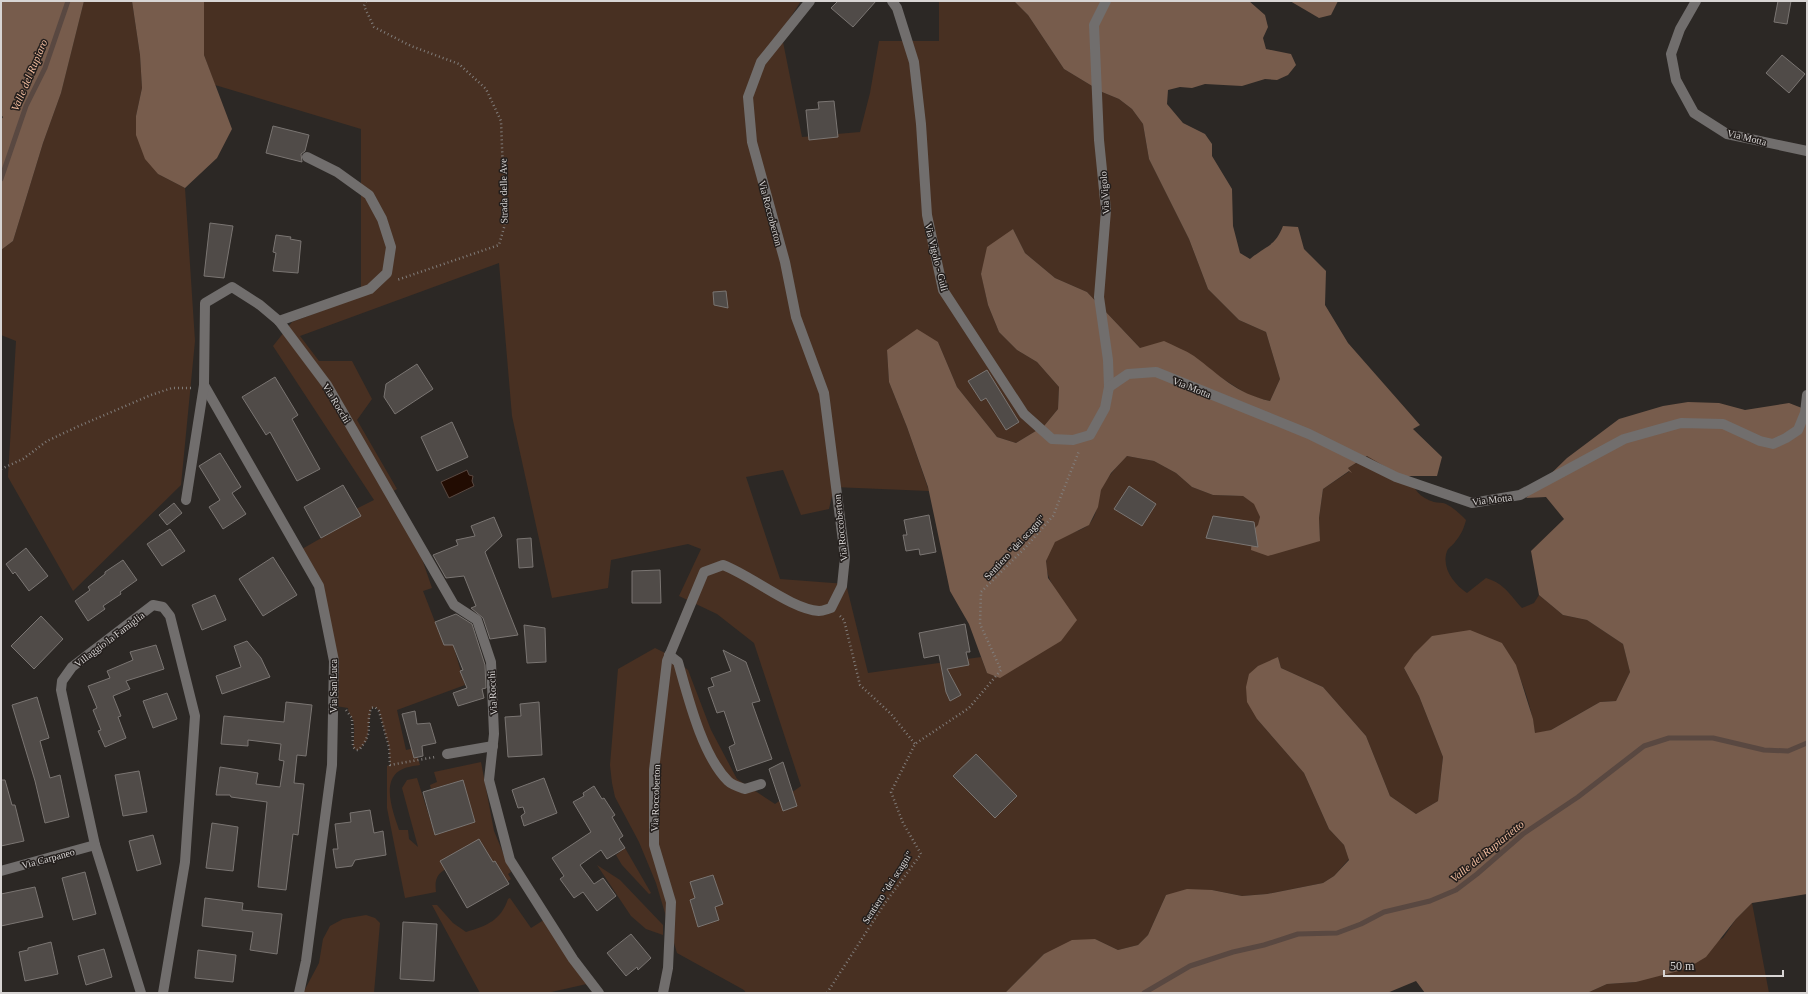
<svg xmlns="http://www.w3.org/2000/svg" width="1808" height="994" font-family="Georgia,serif">
	<rect width="100%" height="100%" fill="#2c2825"/>
	<!-- green -->
	<g fill="#483022">
		<path d="M84 1H132L140 55 142 88 136 116 158 174 185 188 195 341 181 485 73 591 8 477 16 341 1 335V250L13 241 43 143 61 93Z"/>
		<path d="M204 1H801L781 32 802 137 860 132 870 93 879 41H939V1H1014L1028 15 1064 69 1102 92 1119 99 1132 109 1143 124 1149 159 1189 239 1208 289 1239 320 1266 332 1280 379 1270 401 1250 396 1217 375 1193 356 1140 348 1087 292 1055 278 1025 253 1013 229 981 273 988 305 999 332 1017 350 1037 362 1059 387 1058 409 1044 426 1016 443 997 437 957 387 938 342 887 350 889 382 907 427 929 491 834 487 829 509 801 515 783 470 746 477 780 579 846 584 868 673 981 657 987 673 1076 621C1062 599 1032 569 1054 543 1062 533 1081 533 1089 524 1099 514 1096 501 1101 490 1107 477 1117 466 1127 456L1154 461 1176 473 1192 487 1213 495 1243 496 1255 504 1260 517 1259 525 1320 541 1319 518 1323 489 1350 471 1348 468 1368 456 1401 476H1410C1413 489 1420 498 1434 502 1438 503 1442 502 1446 504 1454 508 1460 514 1466 520 1464 528 1461 535 1455 542 1453 545 1448 548 1447 551 1441 568 1454 584 1467 593L1486 578C1505 584 1509 594 1522 608L1534 603 1539 595 1563 615 1587 620 1623 644 1630 672 1616 701 1600 702 1551 730 1535 734C1531 702 1519 670 1502 643L1404 668 1419 696 1443 757 1438 801 1416 814 1390 796 1366 736 1323 687 1281 668 1278 657 1257 719 1304 773 1329 829 1344 845 1349 859 1334 876 1323 883 1267 894 1242 896 1212 890 1166 895 1148 935 1138 945 1118 950 1095 939 1044 954 1005 993H746L744 990 677 953 656 883 639 842 615 797 612 783 610 765 618 669 655 648 669 655 688 670 711 730 737 779 775 804 801 786 754 643 717 614 679 596 701 549 688 544 611 560 608 588 552 598 512 416 499 263 300 336 319 361H352L372 399 357 420 397 489 389 493 420 553 432 588 423 591 444 645H453L465 685 397 710 406 750 415 748 420 765C413 766 405 767 399 771 381 783 394 814 399 830H408L409 839 418 847 402 788 407 780 417 778 435 835 475 822 463 780 431 789 430 785 437 782 434 772 481 762 494 831 511 872 508 874 511 879 507 882 495 861C475 872 431 855 436 892L405 898 387 808V766L390 765 389 747 379 711 375 707 371 709 367 740 359 750H356L353 747C354 739 355 728 353 720 351 715 348 713 348 708L335 706 331 634 302 549 360 516 356 509 374 500 273 346 292 322 361 296V129L215 85 204 55Z"/>
		<path d="M625 848 651 893 649 894 622 865 616 855Z"/>
		<path d="M597 865 620 880 663 925V935L646 929 631 916Z"/>
		<path d="M510 898 531 928 547 918 591 983 547 993H480L432 905H437L453 923 466 932C487 926 501 920 508 899Z"/>
		<path d="M1752 903 1769 993H1587L1607 984 1636 982 1723 938 1736 919Z"/>
		<path d="M366 915 375 918 380 923 374 993H303L319 963 323 939 330 926 343 919Z"/>
	</g>
	<!-- forest -->
	<g fill="#775c4c">
		<path d="M1 1H84L61 93 43 143 13 241 1 250V120L3 117 1 115Z"/>
		<path d="M132 1H204V55L232 129 217 158 185 188 158 174 145 159 136 135V116L142 88 140 55Z"/>
		<path d="M1014 1H1249L1265 15 1268 27 1263 38 1266 49 1291 54 1296 65 1288 75 1277 80 1265 79 1242 86 1205 84 1192 88 1180 87 1168 90 1167 104 1183 123 1205 134 1212 144V156L1232 189 1233 226 1240 253 1250 259C1265 246 1275 247 1283 226L1298 227 1304 249 1326 271 1325 305 1348 343 1420 425 1413 429 1442 457 1437 476H1401L1367 456 1348 468 1352 473 1349 471 1323 489 1319 518 1320 541 1268 556 1251 550 1253 530 1258 525 1260 517 1254 504 1243 496 1213 495 1192 487 1176 473 1154 461 1127 456 1111 473 1101 490 1098 507 1089 525 1055 542 1046 561 1048 578 1077 620 1061 641 1000 678 987 673 969 624 950 591 928 487 907 427 889 382 887 350 917 329 938 342 957 387 997 437 1016 443 1044 426 1058 409 1059 387 1037 362 1017 350 999 332 988 305 981 274 987 247 1013 229 1025 253 1055 278 1087 292 1140 348 1164 341C1174 346 1185 350 1194 356 1221 376 1235 393 1270 401L1280 379 1266 332 1239 320 1208 289 1189 239 1149 159 1143 124 1132 109 1119 99 1102 92 1064 69 1028 15Z"/>
		<path d="M1290 1H1338L1331 15 1319 18Z"/>
		<path d="M1688 402 1719 403 1745 410 1789 403 1807 410V894L1752 903 1736 919 1706 957 1686 969 1636 982 1607 984 1587 993H1425L1416 981 1387 993H1005L1044 954 1072 940 1095 939 1118 950 1138 945 1148 935 1166 895 1187 889 1212 890 1242 896 1267 894 1323 883 1334 876 1349 860 1344 845 1329 829 1304 773 1257 719 1247 702 1246 687 1249 674 1258 666 1278 657 1281 668 1323 687 1366 736 1390 796 1416 814 1438 801 1443 757 1419 696 1404 668 1414 654 1432 636 1470 630 1502 643 1516 665 1533 719 1535 733 1551 730 1600 702 1616 701 1630 672 1623 644 1587 620 1563 615 1539 595 1531 551 1564 519 1546 497 1526 498 1567 458 1619 419 1663 406Z"/>
	</g>
	<!-- water -->
	<path fill="#220c02" stroke="#594841" d="M467 470 469 475 473 476 472 481 474 486 449 498 441 482Z"/>
	<g fill="none" stroke-linecap="round" stroke-linejoin="round">
		<!-- stream -->
		<g stroke="#594841" stroke-width="5">
			<path d="M1 179 26 106 45 68 68 1"/>
			<path d="M1144 993 1190 966 1233 952 1264 945 1298 934 1337 933 1361 924 1384 912 1430 901 1456 890 1477 874 1523 834 1578 797 1644 746 1669 738H1713L1764 750 1788 751 1807 743"/>
		</g>
	</g>
	<!-- building -->
	<g fill="#504b48" stroke="#7a7572">
		<path d="M838 1H876L853 27 831 8Z"/>
		<path d="M1778 1H1791L1787 24 1774 22Z"/>
		<path d="M1782 55 1805 74 1789 93 1766 73Z"/>
		<path d="M834 101 838 137 809 140 806 110 819 109 818 102Z"/>
		<path d="M273 126 309 135 305 151 301 154 302 162 266 153Z"/>
		<path d="M210 223 233 226 224 278 204 276Z"/>
		<path d="M276 235 291 237 290 239 301 241 298 273 273 271 276 253 273 252Z"/>
		<path d="M726 291 728 308 714 305 713 292Z"/>
		<path d="M417 364 433 389 395 414 384 397 386 384Z"/>
		<path d="M987 370 1019 422 1006 430 986 398 981 401 968 381Z"/>
		<path d="M275 377 298 415 292 419 320 469 297 481 270 432 266 435 242 397Z"/>
		<path d="M452 422 468 457 437 471 421 437Z"/>
		<path d="M220 453 241 487 232 493 246 514 223 529 209 507 220 500 199 466Z"/>
		<path d="M343 485 361 516 321 538 304 507Z"/>
		<path d="M1129 486 1156 504 1142 526 1114 509Z"/>
		<path d="M174 503 182 513 167 525 159 515Z"/>
		<path d="M929 515 936 552 920 555 919 549 906 551 903 535H907L904 520Z"/>
		<path d="M1213 516 1254 522 1258 547 1206 538Z"/>
		<path d="M494 517 502 536 485 552 518 635 490 639 483 618 471 608 476 606 464 576 446 578 433 555 458 545 456 540 475 536 471 526Z"/>
		<path d="M170 529 185 551 162 566 147 544Z"/>
		<path d="M531 538 533 567 519 568 517 539Z"/>
		<path d="M26 548 48 576 29 591 15 572 13 574 6 564Z"/>
		<path d="M273 557 297 595 263 616 239 579Z"/>
		<path d="M123 560 137 580 120 592 121 594 103 606 105 609 88 621 75 601 90 590 88 587 105 574V572Z"/>
		<path d="M660 570 661 603H632V571Z"/>
		<path d="M215 595 226 620 202 630 192 605Z"/>
		<path d="M456 614 472 624 485 665 486 688 482 689 484 698 458 706 453 693 467 688 460 671 463 670 453 645H444L435 622Z"/>
		<path d="M41 616 63 639 34 669 11 646Z"/>
		<path d="M965 624 970 652H966L969 665 947 669 961 695 950 701 946 692 939 655 924 658 919 633Z"/>
		<path d="M524 625 545 628 546 662 527 663Z"/>
		<path d="M247 641 261 658 270 677 222 694 216 676 241 667 234 646Z"/>
		<path d="M156 645 164 669 126 681 130 689 113 696 121 716 118 717 126 738 105 747 98 731 101 730 93 710 97 708 88 686 110 678 107 671 133 660 130 652Z"/>
		<path d="M723 650 746 662 760 701 752 703 772 759 737 771 729 747 735 744 724 711 717 713 708 688 714 686 711 678 731 671Z"/>
		<path d="M167 693 177 719 153 728 143 701Z"/>
		<path d="M37 697 49 738 40 741 50 778 60 775 69 817 45 823 35 781 12 705Z"/>
		<path d="M286 702 312 705 306 756 297 755 294 783 304 784 298 835 293 834 286 890 258 887 267 802 231 797 230 795H216L220 767 258 773 256 784 280 787 284 761 279 760 281 744 248 740V746L221 744 224 716 284 722Z"/>
		<path d="M539 702 542 755 508 757 505 717 521 716 520 704Z"/>
		<path d="M415 711 417 724 430 723 436 743 422 746 423 756 414 758 402 714Z"/>
		<path d="M976 754 1017 796 995 818 953 776Z"/>
		<path d="M783 762 797 806 783 811 769 769Z"/>
		<path d="M139 771 147 812 123 816 115 775Z"/>
		<path d="M544 778 557 813 524 826 521 816 525 813 523 807 518 808 512 790Z"/>
		<path d="M1 780H5L12 805H15L24 841 1 846Z"/>
		<path d="M463 780 475 822 435 835 423 792Z"/>
		<path d="M594 786 602 799 604 798 615 815 612 817 623 836 619 839 625 848 607 859 601 850 580 865 594 884 603 878 616 896 597 911 583 892 574 898 560 879 564 876 552 858 591 832 573 802 584 796 583 793Z"/>
		<path d="M370 810 374 833 383 831 386 855 355 860 352 866 336 868 333 849H338L335 824 351 822 350 813Z"/>
		<path d="M212 823 238 827 233 871 206 868Z"/>
		<path d="M153 835 161 864 137 871 129 841Z"/>
		<path d="M479 839 493 862 495 861 509 884 467 908 440 861Z"/>
		<path d="M85 872 96 914 73 920 62 878Z"/>
		<path d="M713 875 723 904 715 907 719 920 698 927 690 900 695 898 690 882Z"/>
		<path d="M35 887 43 917 1 926V894Z"/>
		<path d="M205 898 243 903 242 910 282 914 277 954 250 950 253 932 202 926Z"/>
		<path d="M403 922 437 924 434 981 400 979Z"/>
		<path d="M631 934 651 958 638 970 637 967 626 976 607 953Z"/>
		<path d="M51 942 58 974 25 981 19 952 28 950V948Z"/>
		<path d="M104 949 112 977 86 985 78 956Z"/>
		<path d="M198 950 236 955 233 982 195 978Z"/>
	</g>
	<g fill="none" stroke-linecap="round" stroke-linejoin="round">
		<!-- path -->
		<g stroke="#817d7b" stroke-width="2.5" stroke-dasharray="1 3" stroke-linecap="butt">
			<path d="M366 1 364 6 374 27 411 46 459 64 486 89 501 121 505 224 499 245 397 280"/>
			<path d="M1 469 23 459 47 441 79 426 151 395 172 388H191"/>
			<path d="M840 616 844 620 860 685 891 714 915 744"/>
			<path d="M346 710 352 718 353 747 356 750H359C375 730 365 727 371 708L375 707 379 711 389 747 390 765 435 757"/>
			<path d="M827 993 885 903 921 854 903 823 891 792 915 744 969 708 1001 670 980 624 981 592 1025 548 1053 516 1079 451"/>
		</g>
		<!-- minor -->
		<g stroke="#716e6d" stroke-width="10">
			<path d="M892 1 897 8 914 62 921 124 927 215 943 290 1024 414 1052 439 1073 440 1090 435 1105 408 1109 387 1108 360 1099 297 1106 210 1099 140 1094 25 1106 1"/>
			<path d="M1696 1 1680 29 1671 54 1676 80 1694 113 1727 134 1807 151"/>
			<path d="M279 321 370 289 387 273 391 247 382 219 369 195 337 172 307 157"/>
			<path d="M204 385 319 586 334 661 332 765 306 961 299 993"/>
			<path d="M1109 387 1128 374 1156 372 1309 434 1396 477 1472 503 1520 495 1624 439 1681 423 1723 424 1760 441 1773 444 1786 438 1798 430 1805 413 1807 395"/>
			<path d="M186 500 204 385 205 303 232 287 260 305 279 321 327 385 454 605 477 620 491 662 494 734 489 780 510 860 573 959 599 993"/>
			<path d="M669 655 678 662C688 697 702 755 728 781 732 785 739 787 745 789L761 784"/>
			<path d="M447 754 493 746"/>
			<path d="M1 871 95 845"/>
			<path d="M141 993 95 845 61 690 62 681 72 667 153 605 163 607 170 616 195 716 185 862 163 993"/>
			<path d="M663 993 668 968 671 902 654 845V770L667 661 704 572 723 565C752 576 791 609 819 611 823 611 827 609 831 608L842 586 845 557 824 393 796 317 785 262 752 142 748 97 761 62 810 1"/>
		</g>
	</g>
	<g text-anchor="middle" stroke-width="3" stroke-linejoin="round" paint-order="stroke">
		<!-- street labels -->
		<g font-size="10" fill="#d8d5d4" stroke="#231e1c">
			<text transform="translate(1747 137) rotate(14)" y="4">Via Motta</text>
			<text transform="translate(503 191) rotate(-91)" y="4">Strada delle Ave</text>
			<text transform="translate(1104 193) rotate(-94)" y="4">Via Vigolo</text>
			<text transform="translate(771 213) rotate(75)" y="4">Via Roccoberton</text>
			<text transform="translate(937 257) rotate(76)" y="4">Via Vigolo - Guli</text>
			<text transform="translate(1192 387) rotate(22)" y="4">Via Motta</text>
			<text transform="translate(337 403) rotate(59)" y="4">Via Rocchi</text>
			<text transform="translate(1492 499) rotate(-7)" y="4">Via Motta</text>
			<text transform="translate(840 528) rotate(-96)" y="4">Via Roccoberton</text>
			<text transform="translate(1014 547) rotate(-47)" y="4">Sentiero "dei scagni"</text>
			<text transform="translate(109 639) rotate(-37)" y="4">Villaggio la Famiglia</text>
			<text transform="translate(333 686) rotate(-90)" y="4">Via San Luca</text>
			<text transform="translate(492 693) rotate(-93)" y="4">Via Rocchi</text>
			<text transform="translate(655 798) rotate(-88)" y="4">Via Roccoberton</text>
			<text transform="translate(48 858) rotate(-15)" y="4">Via Carpaneo</text>
			<text transform="translate(887 887) rotate(-57)" y="4">Sentiero "dei scagni"</text>
		</g>
		<!-- water labels -->
		<g font-size="11" font-style="italic" fill="#f3bd9f" stroke="#231e1c">
			<text transform="translate(29 75) rotate(-67)" y="4">Valle del Rupiaro</text>
			<text transform="translate(1487 851) rotate(-39)" y="4">Valle del Rupiarietto</text>
		</g>
	</g>
	<!-- border -->
	<rect width="1808" height="994" fill="none" stroke="#d8d5d4" stroke-width="4"/>
	<!-- scale -->
	<path d="M1664 970v6h119v-6" fill="none" stroke="#d8d5d4" stroke-width="2"/>
	<text x="1670" y="970" font-size="12" fill="#d8d5d4" stroke="#231e1c" stroke-width="3" paint-order="stroke">50 m</text>
</svg>
